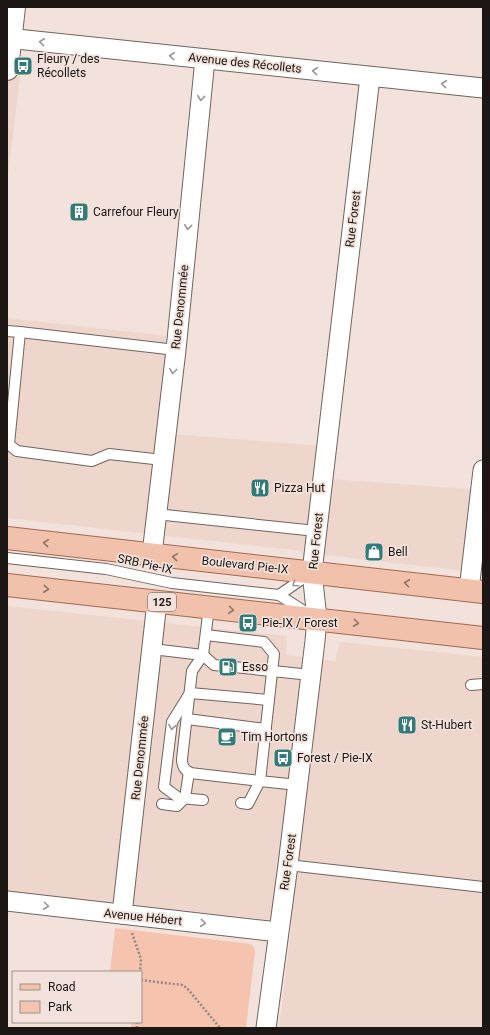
<svg xmlns="http://www.w3.org/2000/svg" width="490" height="1035" font-family="Roboto,sans-serif">
	<rect width="100%" height="100%" fill="#f2e2db"/>
	<!-- built -->
	<g fill="#eed6cc">
		<path d="M7 59 22 60 7 185Z"/>
		<path d="M7 318 167 336 161 433 335 447 332 479 483 490V573L334 556 294 550 7 518Z"/>
		<path d="M7 606 287 636 286 655 335 661 340 642 483 657V1028H279L292 922 7 893Z"/>
	</g>
	<!-- green -->
	<path fill="#f5c3ae" d="M115 928 251 944 254 947 255 951 246 1028H131V1022H141V972H110Z"/>
	<g fill="none" stroke-linecap="round" stroke-linejoin="round">
		<defs>
			<g id="service">
				<path d="M7 331 20 332 9 444"/>
				<path d="M20 332 176 350"/>
				<path d="M7 443 17 451 92 461 109 454 163 460"/>
				<path d="M156 514 316 531"/>
				<path d="M7 558 106 569 172 583 279 595 307 613"/>
				<path d="M279 595 308 575"/>
				<path d="M206 635 264 642 274 654 260 781 298 785"/>
				<path d="M152 649 203 655 209 607"/>
				<path d="M471 685 483 684"/>
				<path d="M187 719 266 729"/>
				<path d="M203 800 179 798 164 787 172 722 190 693 269 700"/>
				<path d="M241 803 248 804 260 781 190 773C184 770 182 766 182 759L192 671 203 655 214 665 311 675"/>
				<path d="M162 804 177 806 185 798 189 772"/>
				<path d="M288 865 483 887"/>
			</g>
			<g id="minor">
				<path d="M7 38 483 88"/>
				<path d="M152 554 176 350 205 59"/>
				<path d="M469 590 483 470"/>
				<path d="M7 901 278 932"/>
				<path d="M122 914 157 602"/>
				<path d="M266 1028 288 865 315 641 317 619 312 572 370 77"/>
			</g>
			<path id="tertiary" d="M7 69 14 7"/>
			<g id="primary">
				<path d="M7 538 483 592"/>
				<path d="M7 585 483 638"/>
			</g>
		</defs>
		<!-- service casing -->
		<use href="#service" stroke="#71645e" stroke-width="12"/>
		<!-- minor casing -->
		<use href="#minor" stroke="#71645e" stroke-width="21"/>
		<!-- tertiary casing -->
		<use href="#tertiary" stroke="#71645e" stroke-width="24"/>
		<!-- primary casing -->
		<use href="#primary" stroke="#a06a52" stroke-width="24"/>
		<!-- path -->
		<g stroke="#928782" stroke-width="2.5" stroke-dasharray="2 2" stroke-linecap="butt">
			<path d="M132 933 141 959 140 972"/>
			<path d="M141 980 182 985 187 988 220 1028"/>
			<path d="M137 1028V1022"/>
		</g>
		<!-- service -->
		<use href="#service" stroke="#fff" stroke-width="10"/>
		<!-- minor -->
		<use href="#minor" stroke="#fff" stroke-width="19"/>
		<!-- tertiary -->
		<use href="#tertiary" stroke="#fff" stroke-width="22"/>
		<!-- primary -->
		<use href="#primary" stroke="#f1c1ab" stroke-width="22"/>
	</g>
	<!-- one-way arrows -->
	<defs><path id="oneway-chevron" d="M-2-3.5L2.5 0L-2 3.5" fill="none" stroke-width="1.6" stroke-linecap="round" stroke-linejoin="round"/></defs>
	<g stroke="#999795">
		<use href="#oneway-chevron" transform="translate(42 42) rotate(-174)"/>
		<use href="#oneway-chevron" transform="translate(172 56) rotate(-174)"/>
		<use href="#oneway-chevron" transform="translate(315 71) rotate(-174)"/>
		<use href="#oneway-chevron" transform="translate(444 84) rotate(-174)"/>
		<use href="#oneway-chevron" transform="translate(201 98) rotate(96)"/>
		<use href="#oneway-chevron" transform="translate(188 227) rotate(96)"/>
		<use href="#oneway-chevron" transform="translate(173 371) rotate(97)"/>
		<use href="#oneway-chevron" transform="translate(295 584) rotate(145)"/>
		<use href="#oneway-chevron" transform="translate(172 727) rotate(100)"/>
		<use href="#oneway-chevron" transform="translate(46 906) rotate(7)"/>
		<use href="#oneway-chevron" transform="translate(203 923) rotate(6)"/>
	</g>
	<g stroke="#917467">
		<use href="#oneway-chevron" transform="translate(46 543) rotate(-174)"/>
		<use href="#oneway-chevron" transform="translate(175 557) rotate(-174)"/>
		<use href="#oneway-chevron" transform="translate(407 583) rotate(-173)"/>
		<use href="#oneway-chevron" transform="translate(46 589) rotate(6)"/>
		<use href="#oneway-chevron" transform="translate(231 610) rotate(7)"/>
		<use href="#oneway-chevron" transform="translate(356 623) rotate(6)"/>
	</g>
	<!-- icons -->
	<defs>
		<symbol id="bus-square" viewBox="-11 -11 22 22"><rect x="-9" y="-9" width="18" height="18" rx="4" fill="#327b78" stroke="#f2e2db"/><path d="M-5-6H5V4H4V6H2V4H-2V6H-4V4H-5ZM-3.5-4V0h7V-4ZM-3.5 1.2v1.5H-2V1.2ZM2 1.2v1.5H3.5V1.2Z" fill="#fff"/></symbol>
		<symbol id="building-square" viewBox="-11 -11 22 22"><rect x="-9" y="-9" width="18" height="18" rx="4" fill="#327b78" stroke="#f2e2db"/><path d="M-4-6H4V6H1V3H-1V6H-4ZM-2.5-4.3h1.7v1.8h-1.7ZM.8-4.3h1.7v1.8H.8ZM-2.5-1h1.7V.8h-1.7ZM.8-1h1.7V.8H.8Z" fill="#fff"/></symbol>
		<symbol id="restaurant-square" viewBox="-11 -11 22 22"><rect x="-9" y="-9" width="18" height="18" rx="4" fill="#327b78" stroke="#f2e2db"/><path d="M-5-6h1v4h1v-4h1v4h1v-4h1v5L-1.5 .5V6h-2V.5L-5-1ZM5-6V6H3V1.5H1.5Q1.5-4 5-6Z" fill="#fff"/></symbol>
		<symbol id="shop-square" viewBox="-11 -11 22 22"><rect x="-9" y="-9" width="18" height="18" rx="4" fill="#327b78" stroke="#f2e2db"/><path d="M-5-2.5h2.3a2.7 3.5 0 0 1 5.4 0H5L5.5 6h-11ZM-1.5-2.5h3a1.5 2.3 0 0 0-3 0Z" fill="#fff"/></symbol>
		<symbol id="fuel-square" viewBox="-11 -11 22 22"><rect x="-9" y="-9" width="18" height="18" rx="4" fill="#327b78" stroke="#f2e2db"/><path d="M-5.5-6h7V0h2V4h1.3V-2.5L3-4.5l.8-.8L6-3V5H2.5V1h-1V6h-7ZM-4.2-4.7v3.2H.2V-4.7Z" fill="#fff"/></symbol>
		<symbol id="cafe-square" viewBox="-11 -11 22 22"><rect x="-9" y="-9" width="18" height="18" rx="4" fill="#327b78" stroke="#f2e2db"/><path d="M-5.5-4.5H6V0H3Q3 3.5 0 3.5H-2.5Q-5.5 3.5-5.5 0ZM3-3.2v2h1.7v-2ZM-6 4.5H4V6H-6Z" fill="#fff"/></symbol>
	</defs>
	<g fill-rule="evenodd">
		<use href="#bus-square" x="12" y="55" width="22" height="22"/>
		<use href="#building-square" x="68" y="201" width="22" height="22"/>
		<use href="#restaurant-square" x="249" y="477" width="22" height="22"/>
		<use href="#shop-square" x="363" y="541" width="22" height="22"/>
		<use href="#bus-square" x="237" y="612" width="22" height="22"/>
		<use href="#fuel-square" x="217" y="656" width="22" height="22"/>
		<use href="#restaurant-square" x="396" y="714" width="22" height="22"/>
		<use href="#cafe-square" x="216" y="726" width="22" height="22"/>
		<use href="#bus-square" x="272" y="747" width="22" height="22"/>
	</g>
	<g text-anchor="middle" stroke-width="3.5" stroke-linejoin="round" paint-order="stroke">
		<!-- shield labels -->
		<rect fill="#f2e2db" stroke="#5c5450" stroke-width="1" x="148" y="593" width="28" height="18" rx="3"/>
		<g font-size="11" font-weight="bold" fill="#1c1714">
			<text x="162" y="606">125</text>
		</g>
		<!-- poi labels -->
		<g font-size="12" fill="#1c1714" stroke="#f2e2db" text-anchor="start">
			<text x="37" y="63">Fleury / des<tspan x="37" dy="14">Récollets</tspan></text>
			<text x="93" y="216">Carrefour Fleury</text>
			<text x="274" y="492">Pizza Hut</text>
			<text x="388" y="556">Bell</text>
			<text x="262" y="627">Pie-IX / Forest</text>
			<text x="242" y="671">Esso</text>
			<text x="421" y="729">St-Hubert</text>
			<text x="241" y="741">Tim Hortons</text>
			<text x="297" y="762">Forest / Pie-IX</text>
		</g>
		<!-- street labels -->
		<g font-size="12" fill="#1c1714" stroke="#f2e2db">
			<text transform="translate(245 63) rotate(6)" y="4">Avenue des Récollets</text>
			<text transform="translate(353 219) rotate(-83)" y="4">Rue Forest</text>
			<text transform="translate(180 307) rotate(-84)" y="4">Rue Denommée</text>
			<text transform="translate(316 541) rotate(-84)" y="4">Rue Forest</text>
			<text transform="translate(145 564) rotate(12)" y="4">SRB Pie-IX</text>
			<text transform="translate(245 565) rotate(6)" y="4">Boulevard Pie-IX</text>
			<text transform="translate(140 758) rotate(-84)" y="4">Rue Denommée</text>
			<text transform="translate(288 862) rotate(-82)" y="4">Rue Forest</text>
			<text transform="translate(143 917) rotate(6)" y="4">Avenue Hébert</text>
		</g>
	</g>
	<!-- border -->
	<rect width="490" height="1035" fill="none" stroke="#1c1714" stroke-width="16"/>
	<!-- legend -->
	<rect x="12" y="971" width="130" height="52" fill="#f2e2db" stroke="#9c918b"/>
	<rect x="20" y="984" width="20" height="6" fill="#f1c1ab" stroke="#9c918b"/>
	<text x="48" y="991" font-size="12" fill="#1c1714">Road</text>
	<rect x="20" y="1001" width="20" height="12" fill="#f5c3ae" stroke="#9c918b"/>
	<text x="48" y="1011" font-size="12" fill="#1c1714">Park</text>
</svg>
